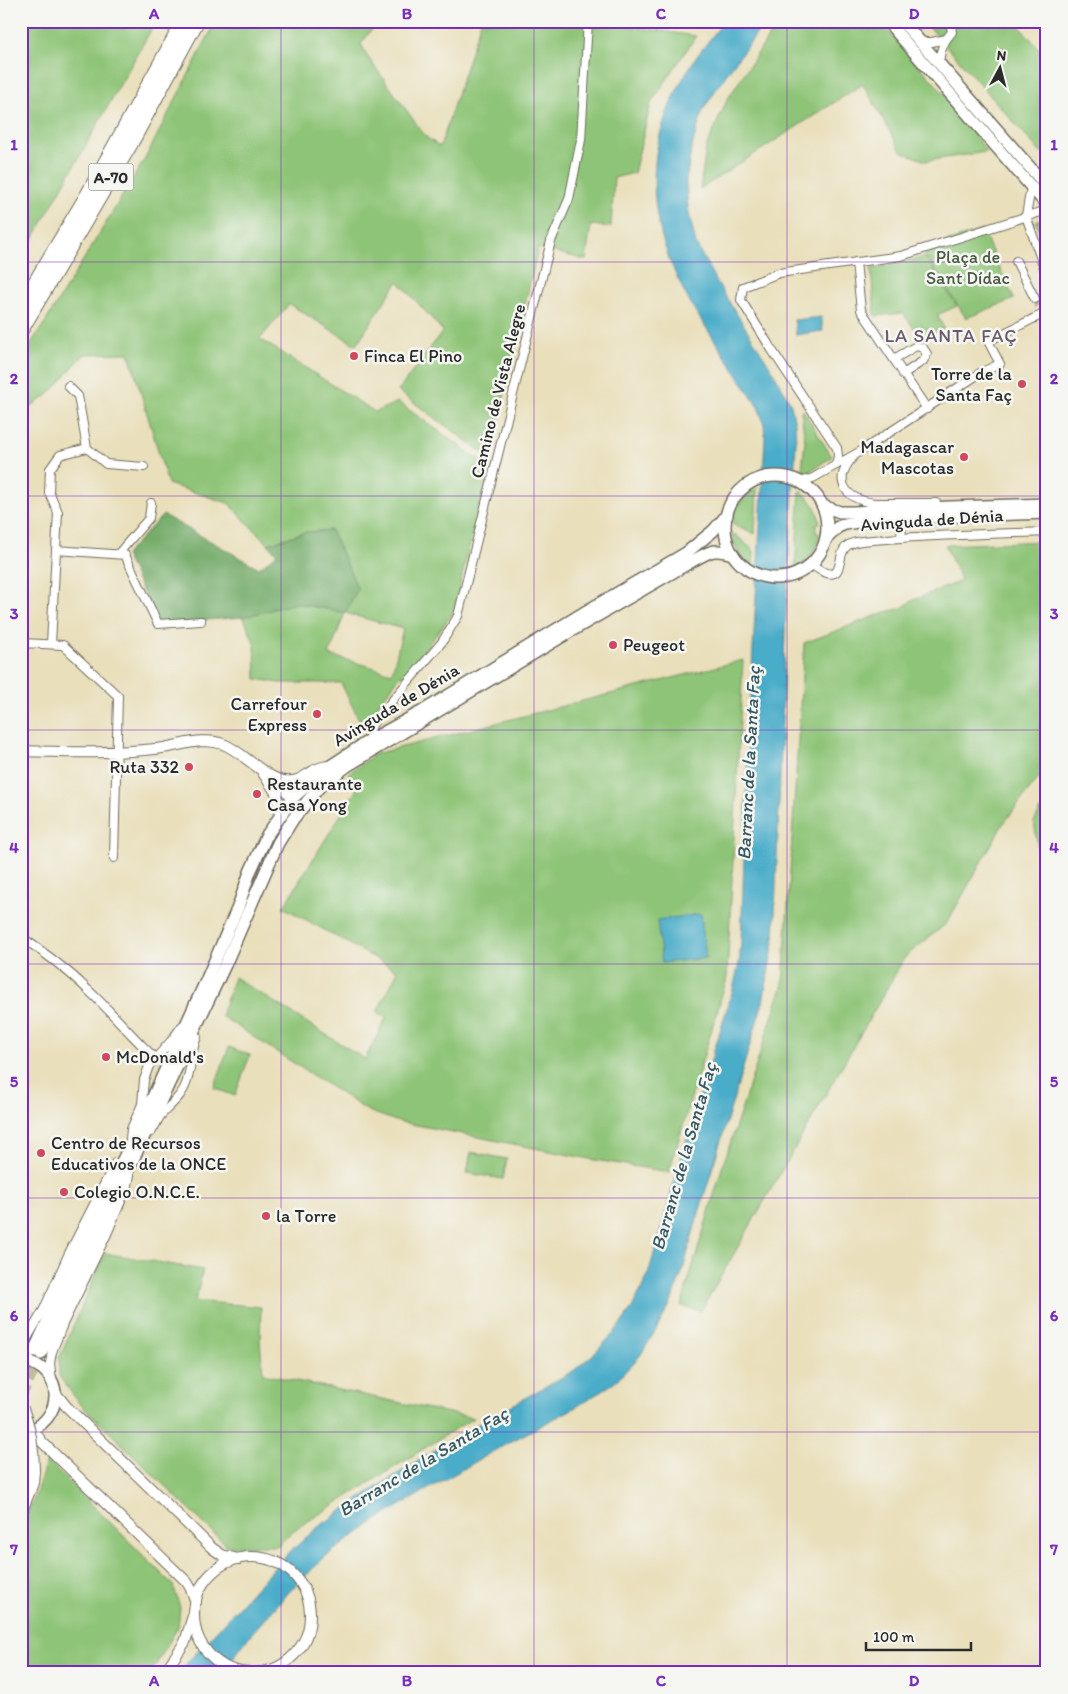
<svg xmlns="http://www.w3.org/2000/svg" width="1068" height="1694" font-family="Itim,sans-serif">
	<rect width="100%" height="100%" fill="#f6f6f2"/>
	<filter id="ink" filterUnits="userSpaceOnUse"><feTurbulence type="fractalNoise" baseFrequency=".02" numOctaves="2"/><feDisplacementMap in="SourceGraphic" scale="10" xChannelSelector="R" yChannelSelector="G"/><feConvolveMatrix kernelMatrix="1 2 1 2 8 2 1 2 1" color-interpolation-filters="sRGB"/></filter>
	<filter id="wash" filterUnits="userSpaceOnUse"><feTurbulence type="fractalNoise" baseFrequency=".0096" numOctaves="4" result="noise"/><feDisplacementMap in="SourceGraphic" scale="20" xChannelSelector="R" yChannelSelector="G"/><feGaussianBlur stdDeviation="1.12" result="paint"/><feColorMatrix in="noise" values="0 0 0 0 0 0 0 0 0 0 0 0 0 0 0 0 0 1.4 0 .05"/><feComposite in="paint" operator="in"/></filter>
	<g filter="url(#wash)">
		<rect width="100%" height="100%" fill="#e9dfbb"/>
		<!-- green -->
		<g fill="#8ec477" stroke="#5c7851" fill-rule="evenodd">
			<path d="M21 21H156L21 260Z"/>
			<path d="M216 21H378L361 44 367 56 426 137 440 147 481 21H592L696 36 651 103 634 173 614 178 611 227 591 225 586 260 538 248 490 458 398 391 443 331 398 281 356 345 289 304 260 339 375 412 398 402 489 467 453 613 404 676 401 675 362 726 341 683H279L256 679 255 645 242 613 296 603 345 612 305 532 268 544 228 503 168 484 129 353 85 354 49 394 21 413V358L46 321 146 157ZM345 613 403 629 392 673 329 655Z"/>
			<path d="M779 21H879L965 117 986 152 925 161 901 151 863 84 700 189 706 148 727 100Z"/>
			<path d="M924 21H1015L1047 58V152L1041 153Z"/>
			<path d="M1045 218 1047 220V254L1036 221Z"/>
			<path d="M982 230 1014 299 966 318 922 250Z"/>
			<path d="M925 257 957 306 937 315 944 328 921 338 903 313 875 316 871 269Z"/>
			<path d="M803 410 832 457 807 473 802 470 805 441 801 411Z"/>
			<path d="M757 488 755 534 743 528 736 527 735 524 732 523C735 507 743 496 757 488Z"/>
			<path d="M800 490C811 498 818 509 820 523L816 524V532L820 534C817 549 810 561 795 568Z"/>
			<path d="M732 535H736L754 551 753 566C741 559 735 549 732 535Z"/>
			<path d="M1047 541V767L1003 824 947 923 905 957 701 1311 681 1306 722 1168 783 984 804 643 886 612 902 608 913 600 961 581 945 545Z"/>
			<path d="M743 660 727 978 669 1172 595 1160 396 1121 368 1111 221 1016 234 977 365 1059 386 1018 377 1012 398 971 283 907 357 789 348 774 375 754Z"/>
			<path d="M1047 799V882L1042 877 1034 822Z"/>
			<path d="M229 1047 250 1055 235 1096 214 1088Z"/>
			<path d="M471 1152 507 1159 503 1179 467 1173Z"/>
			<path d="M105 1253 203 1270 195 1301 261 1307 260 1341 263 1374 473 1418 294 1530 277 1546H227L80 1404 59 1376V1359Z"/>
			<path d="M21 1301 41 1316 23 1339 21 1338Z"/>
			<path d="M47 1460 173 1585 180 1607 178 1627 151 1673H21V1519L32 1505Z"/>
		</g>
		<!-- forest -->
		<path fill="#72aa68" stroke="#4e6a4a" d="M163 515 259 568 277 554 268 544 305 532 331 530 358 589 345 613 296 603 244 617 158 624 125 555Z"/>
		<!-- water -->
		<g fill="#49acc9" stroke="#3a6c7a">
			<path d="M724 21H766L726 75 703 110 691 150 686 181 688 209 696 244 716 281 771 368 791 404 795 424 796 444 786 607 774 942 763 1002 695 1226 683 1270 670 1305 656 1330 640 1356 614 1383 578 1406 512 1441 423 1492 375 1521 326 1556 291 1590 251 1634 222 1673H181L186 1664 283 1558 317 1528 377 1487 459 1435 573 1371 595 1353 614 1333 631 1310 648 1275 680 1161 733 989 739 963 741 942 749 718 765 439 764 423 759 409C743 383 726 358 709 332 702 321 693 309 687 297 645 220 641 147 688 70 698 53 712 37 724 21Z"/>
			<path d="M821 317 823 331 796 335 794 320Z"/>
			<path d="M701 914 706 958 662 963 657 920Z"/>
		</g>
	</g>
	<g filter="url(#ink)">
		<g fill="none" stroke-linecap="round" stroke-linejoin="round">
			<!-- street-tunnel -->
			<path stroke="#c3bb9e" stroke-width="8" stroke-dasharray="8 4" stroke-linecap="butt" d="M1035 299 1041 310"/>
			<!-- primary-tunnel -->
			<g stroke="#c3bb9e" stroke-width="11" stroke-dasharray="11 5.5" stroke-linecap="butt">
				<path d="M21 1378 32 1355"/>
				<path d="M21 1396 40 1357"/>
			</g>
			<defs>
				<g id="street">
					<path d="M920 42H932L946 39"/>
					<path d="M939 64C940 51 943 42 952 32L950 21"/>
					<path d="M1031 187 1026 216 1047 276"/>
					<path d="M1016 261 1035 299"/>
					<path d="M856 262 861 310 927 409"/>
					<path d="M894 359 916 346 923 348 927 354 923 361 903 374"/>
					<path d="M68 386 78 396 87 448 106 464 144 467"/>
					<path d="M853 457C832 481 845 499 874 503H936"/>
					<path d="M836 465 838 456 837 448 772 350 741 300 743 287 779 273 901 256 1047 210"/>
					<path d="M800 482 813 478 861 451 982 372 1000 364 988 341 1047 312"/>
					<path d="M901 538 902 525 905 523 913 522"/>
					<path d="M56 550 125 555 158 624 201 621"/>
					<path d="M118 554 149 518 151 503"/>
					<path d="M812 564C815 568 820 570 824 572 844 580 837 557 845 548 849 543 856 542 862 541 923 535 985 534 1047 532"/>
					<path d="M21 643 63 645 118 696 114 858"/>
					<path d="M51 644 58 512 49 492 50 469 60 455 87 448"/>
					<path d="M370 740 371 727 374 722 442 642 458 616 551 241 569 199 581 140 588 21"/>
					<path d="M21 800 23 751"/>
					<path d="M21 937C45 953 68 970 88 990 112 1012 132 1037 156 1059"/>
					<path d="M151 1132C156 1126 158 1117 164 1112 172 1103 182 1096 186 1084 192 1068 190 1053 197 1037"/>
					<path d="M130 1139 131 1129 142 1104 144 1080 149 1066 171 1041 182 1026"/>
					<path d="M21 1349 44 1309 69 1253 115 1163"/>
					<path d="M52 1380 50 1363 52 1352 63 1324 107 1234 128 1185 130 1175"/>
				</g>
				<g id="secondary">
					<path d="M21 751C65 752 111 754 155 749 177 747 202 736 223 744 245 752 269 785 293 781 301 780 306 775 313 771 317 768 323 767 327 766"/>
					<path d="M263 773 277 794 280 814"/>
					<path d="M272 778 293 798"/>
					<path d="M54 1391 66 1406 212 1548 222 1555 238 1559"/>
					<path d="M33 1430 42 1442 187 1582 191 1589 196 1602"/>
					<circle cx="252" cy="1615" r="58"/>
					<path d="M164 1673 185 1642 193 1616"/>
				</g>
				<g id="primary">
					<path d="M887 21 1047 205"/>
					<path d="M902 21 1047 187"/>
					<circle cx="776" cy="527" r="51"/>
					<path d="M823 506 840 512H854L950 507 1047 504"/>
					<path d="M826 539 838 527 845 524 876 519 1047 513"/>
					<path d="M34 1351 69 1275 88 1231 140 1125 206 981 238 907 250 872 267 835 293 798 321 772 370 740 423 711 585 612 686 553 713 531 727 515"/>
					<path d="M41 1354 225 965 278 843 293 819 319 787 347 766 571 631 694 560C711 551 714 548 733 554"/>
					<path d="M21 1360C66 1367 67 1422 21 1434"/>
				</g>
				<g id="highway">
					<path d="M21 306 88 194 184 21"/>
					<path d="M21 330 130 145 197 21"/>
					<path d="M21 1508 31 1483 32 1471"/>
				</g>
			</defs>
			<!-- street casing -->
			<use href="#street" stroke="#6e6a5d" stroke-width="10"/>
			<!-- secondary casing -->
			<use href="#secondary" stroke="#6e6a5d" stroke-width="12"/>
			<!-- primary casing -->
			<use href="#primary" stroke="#6e6a5d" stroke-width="14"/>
			<!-- highway casing -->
			<use href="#highway" stroke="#6e6a5d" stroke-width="16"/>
			<!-- street -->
			<use href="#street" stroke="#fff" stroke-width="8"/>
			<!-- secondary -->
			<use href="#secondary" stroke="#fff" stroke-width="10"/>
			<!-- primary -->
			<use href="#primary" stroke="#fff" stroke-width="11"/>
			<!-- highway -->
			<use href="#highway" stroke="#fff" stroke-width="14"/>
			<defs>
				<path id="highway-bridge" d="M21 1409C29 1429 32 1450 32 1471"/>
			</defs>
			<!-- highway-bridge casing -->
			<use href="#highway-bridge" stroke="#6e6a5d" stroke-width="16" stroke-linecap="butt"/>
			<!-- highway-bridge -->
			<use href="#highway-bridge" stroke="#fff" stroke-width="14"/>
		</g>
	</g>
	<!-- grid -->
	<path fill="none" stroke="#7b2cbf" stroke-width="1" stroke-opacity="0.55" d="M281 21V1673M534 21V1673M787 21V1673M21 262H1047M21 496H1047M21 730H1047M21 964H1047M21 1198H1047M21 1432H1047"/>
	<!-- markers -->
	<g fill="#d1495b" stroke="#f6f6f2" stroke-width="2">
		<circle cx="354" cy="356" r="5"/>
		<circle cx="1022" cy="384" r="5"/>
		<circle cx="964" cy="457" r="5"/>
		<circle cx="613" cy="645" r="5"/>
		<circle cx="317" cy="714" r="5"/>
		<circle cx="189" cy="767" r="5"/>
		<circle cx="257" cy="794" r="5"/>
		<circle cx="106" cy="1057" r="5"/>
		<circle cx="41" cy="1153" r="5"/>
		<circle cx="64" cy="1192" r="5"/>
		<circle cx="266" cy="1216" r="5"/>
	</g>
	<g text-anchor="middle" stroke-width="5" stroke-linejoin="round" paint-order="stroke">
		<!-- shield labels -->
		<rect fill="#f6f6f2" stroke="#686867" stroke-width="1" x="88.5" y="163.5" width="45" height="27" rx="4"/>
		<g font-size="16" font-weight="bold" fill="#2b2b2b">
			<text x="111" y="183">A-70</text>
		</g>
		<!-- park labels -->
		<g font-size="18" fill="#495942" stroke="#f6f6f2">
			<text x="968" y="263">Plaça de<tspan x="968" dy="21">Sant Dídac</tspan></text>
		</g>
		<!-- poi labels -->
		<g font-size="18" fill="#2b2b2b" stroke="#f6f6f2" text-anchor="start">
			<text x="364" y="362">Finca El Pino</text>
			<text x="1012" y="380" text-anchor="end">Torre de la<tspan x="1012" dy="21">Santa Faç</tspan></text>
			<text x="954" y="453" text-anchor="end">Madagascar<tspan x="954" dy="21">Mascotas</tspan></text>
			<text x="623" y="651">Peugeot</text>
			<text x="307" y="710" text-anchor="end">Carrefour<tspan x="307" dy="21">Express</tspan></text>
			<text x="179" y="773" text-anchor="end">Ruta 332</text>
			<text x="267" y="790">Restaurante<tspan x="267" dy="21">Casa Yong</tspan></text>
			<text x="116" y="1063">McDonald's</text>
			<text x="51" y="1149">Centro de Recursos<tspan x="51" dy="21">Educativos de la ONCE</tspan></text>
			<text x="74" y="1198">Colegio O.N.C.E.</text>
			<text x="276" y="1222">la Torre</text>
		</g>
		<!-- street labels -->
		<g font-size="18" fill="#2b2b2b" stroke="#f6f6f2">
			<text transform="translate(498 391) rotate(-76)" y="6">Camino de Vista Alegre</text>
			<text transform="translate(932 520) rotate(-4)" y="6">Avinguda de Dénia</text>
			<text transform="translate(396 705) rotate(-31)" y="6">Avinguda de Dénia</text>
		</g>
		<!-- neighbourhood labels -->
		<g font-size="19" letter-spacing="1" fill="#69596a" stroke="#f6f6f2">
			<text x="951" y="342">LA SANTA FAÇ</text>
		</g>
		<!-- water labels -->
		<g font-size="19" font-style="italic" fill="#365862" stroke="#f6f6f2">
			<text transform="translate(748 763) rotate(-87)" y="7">Barranc de la Santa Faç</text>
			<text transform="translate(683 1156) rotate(-74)" y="7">Barranc de la Santa Faç</text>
			<text transform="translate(423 1461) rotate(-31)" y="7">Barranc de la Santa Faç</text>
		</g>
	</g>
	<!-- margin -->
	<rect width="1068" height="1694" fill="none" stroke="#f6f6f2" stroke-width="55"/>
	<!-- north arrow -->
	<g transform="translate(1000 68) rotate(7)" stroke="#f6f6f2" stroke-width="4" paint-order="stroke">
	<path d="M0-4L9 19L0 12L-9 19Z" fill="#2b2b2b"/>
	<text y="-8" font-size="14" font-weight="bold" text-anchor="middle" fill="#2b2b2b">N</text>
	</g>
	<!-- scale -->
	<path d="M866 1642v8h105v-8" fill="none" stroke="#2b2b2b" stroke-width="2.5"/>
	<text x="873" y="1642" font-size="15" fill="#2b2b2b" stroke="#f6f6f2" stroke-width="4" paint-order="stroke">100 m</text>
	<rect x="28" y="28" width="1012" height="1638" fill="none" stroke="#7b2cbf" stroke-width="2"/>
	<g font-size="16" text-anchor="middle" font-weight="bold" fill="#7b2cbf">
		<text x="154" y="19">A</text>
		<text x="407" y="19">B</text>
		<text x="661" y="19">C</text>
		<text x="914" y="19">D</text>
		<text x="14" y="150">1</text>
		<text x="1054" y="150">1</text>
		<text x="14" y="384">2</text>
		<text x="1054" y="384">2</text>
		<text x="14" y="619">3</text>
		<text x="1054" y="619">3</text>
		<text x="14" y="853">4</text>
		<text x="1054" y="853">4</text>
		<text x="14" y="1087">5</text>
		<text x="1054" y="1087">5</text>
		<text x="14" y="1321">6</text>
		<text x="1054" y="1321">6</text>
		<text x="14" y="1555">7</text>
		<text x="1054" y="1555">7</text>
		<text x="154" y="1686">A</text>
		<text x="407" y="1686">B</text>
		<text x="661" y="1686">C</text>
		<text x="914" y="1686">D</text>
	</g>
</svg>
